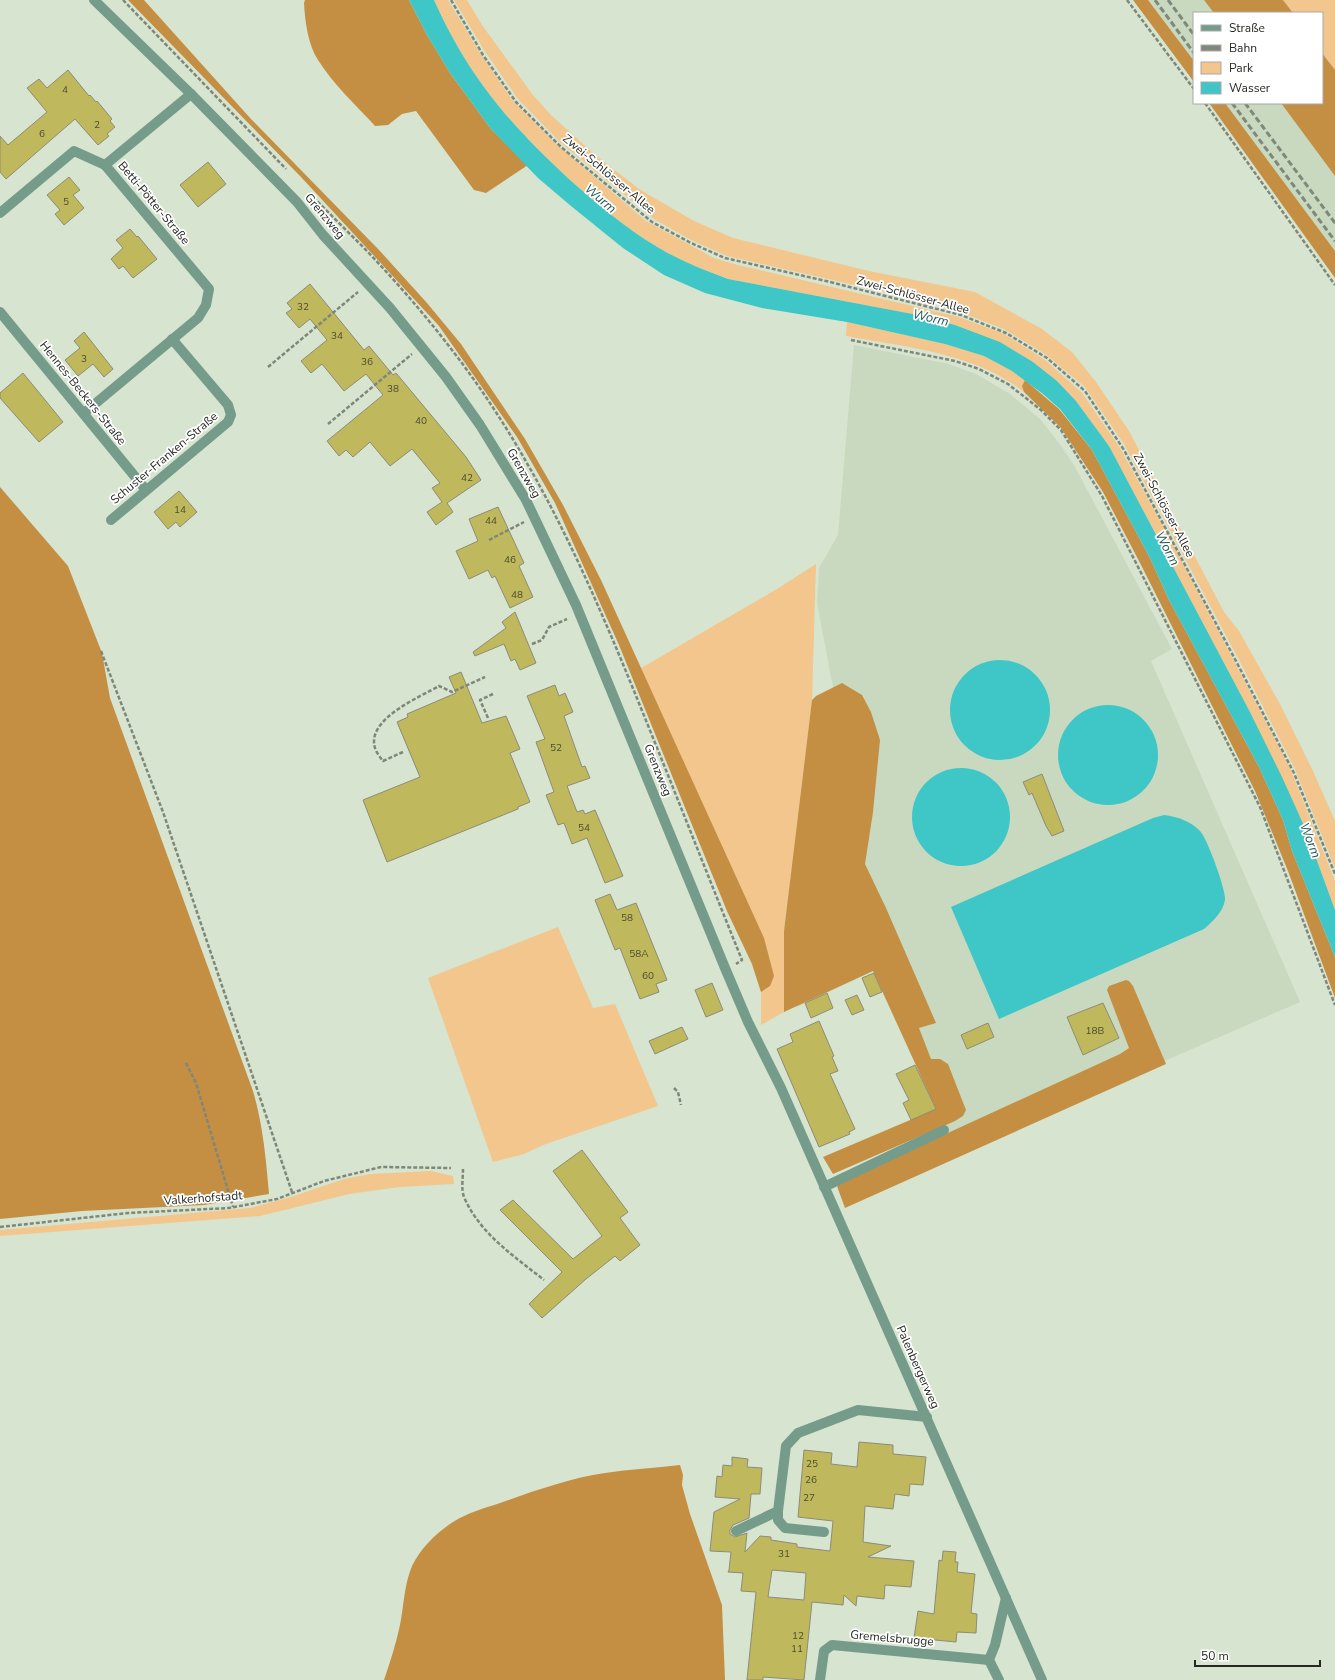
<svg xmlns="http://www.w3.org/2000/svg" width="1335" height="1680" font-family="'Nunito Sans',sans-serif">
	<rect width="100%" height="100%" fill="#d7e4d0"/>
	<!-- built -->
	<g fill="#c8d9bf">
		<path d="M1148 0H1255L1265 13H1194V61Z"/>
		<path d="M1225 103H1322L1335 107V251Z"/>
		<path d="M854 345 949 364 976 374 1010 394 1040 419 1062 447 1075 467 1172 649 1151 661 1300 1002 955 1152 873 971 797 1007 833 687 817 603 819 568 838 535Z"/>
	</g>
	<!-- green -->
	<g fill="#f2c68c">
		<path d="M434 0H448L480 53 513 101 556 144 646 221 714 258 734 264 959 317 1004 334 1045 360 1082 393 1120 448 1170 539 1290 768 1335 881V910L1305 828 1250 712 1109 446 1076 401 1057 381 1033 362 1000 342 955 325 923 316 728 279C704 270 681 261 659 248 627 229 598 205 570 180 510 125 468 76 434 0Z"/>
		<path d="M454 0H467L482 25 533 95 551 115 594 154 639 189 694 221 733 238 869 271 975 292 1042 329 1072 352 1096 382 1129 431 1224 612 1239 631 1280 704 1313 771 1335 821V868L1294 767 1238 658 1124 444 1085 387 1045 354 1004 329 960 312 921 300 727 256 691 240 654 219 561 143 518 99 484 50Z"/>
		<path d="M1283 0H1335V70L1322 53V13H1293Z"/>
		<path d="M847 322 945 344 984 356 1012 371 1025 380 1022 386 1024 392C976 353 905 347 846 336Z"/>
		<path d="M816 564 812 700 784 931V1012L761 1025V992L752 964 727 911 631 674 777 589Z"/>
		<path d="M558 927 593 1008 615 1004 658 1106 543 1145 524 1154 493 1162 428 978Z"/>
		<path d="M431 1171 453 1176 454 1184 400 1187 349 1194 260 1216 0 1236V1230L250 1208 291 1197 344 1179 371 1174Z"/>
	</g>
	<!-- forest -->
	<g fill="#c48f42">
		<path d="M128 0H144L251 119 380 251 427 303 461 344 525 439 563 505 601 580 764 938 774 976 770 986 761 992 752 964 727 911 619 645 555 503 517 437 439 326 301 177Z"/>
		<path d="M305 0H409L427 35 450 73 491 129 528 165 486 193 474 190 416 111 402 114 388 125 375 126C356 105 333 84 318 60 308 45 305 21 304 3Z"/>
		<path d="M1133 0H1148L1194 61V82Z"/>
		<path d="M1204 0H1283L1293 13H1214Z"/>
		<path d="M1322 53 1335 70V176L1281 103H1322Z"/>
		<path d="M1209 103H1225L1335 251V278Z"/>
		<path d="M1025 380 1059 409 1092 450 1150 558 1169 600 1259 767 1283 820 1292 851 1335 957V998L1288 871 1255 791 1139 561 1103 492 1061 428 1024 392 1022 386Z"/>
		<path d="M0 487 68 566 102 653 110 698 253 1091C263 1125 266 1159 269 1194L204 1205 82 1211 0 1219Z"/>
		<path d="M842 683 862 695 871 712 880 740 873 812 865 864 886 908 936 1023 919 1028 931 1059H940L948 1064 966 1110 963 1116 955 1121 833 1174 823 1157 936 1109 873 971 784 1012V931L812 700 816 696Z"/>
		<path d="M1126 980 1129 981 1133 986 1166 1064 845 1208 838 1189 837 1185 839 1183 1120 1054 1129 1048 1107 990 1109 986Z"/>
		<path d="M680 1465 683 1475 682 1485 690 1514 722 1605 725 1680H384C390 1662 396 1644 400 1625 404 1605 404 1585 412 1566 421 1548 436 1533 453 1522 467 1513 485 1508 500 1503 534 1491 570 1478 605 1473 630 1469 655 1468 680 1465Z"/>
	</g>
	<!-- water -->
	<g fill="#3fc6c6">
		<path d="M409 0H434C468 76 510 125 570 180 598 205 627 229 659 248 681 261 704 270 728 279L923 316 955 325 1000 342 1033 362 1057 381 1076 401 1109 446 1250 712 1282 777 1305 828 1335 910V957L1292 851 1283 820 1259 767 1169 600 1150 558 1092 450 1060 409 1043 394 1012 371 984 356 945 344 847 322 762 308 705 293 664 275 623 248 571 206 538 178 491 129 450 73 427 35Z"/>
		<circle cx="1000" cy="710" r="50"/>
		<circle cx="1108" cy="755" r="50"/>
		<circle cx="961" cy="817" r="49"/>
		<path d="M1164 815C1178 817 1190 821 1200 831 1207 838 1226 890 1225 900 1223 912 1213 921 1204 929L999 1019 951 907 1153 818Z"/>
	</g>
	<!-- building -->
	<g fill="#bfb85d" stroke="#8d8c77" fill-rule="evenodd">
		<path d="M68 70 89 96 90 95 96 102 97 101 112 119 110 121 115 127 107 134 109 136 98 145 75 119 6 179 0 172V136L8 145 47 112 27 88 39 79 47 88Z"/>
		<path d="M208 162 226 184 198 207 180 185Z"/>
		<path d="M69 177 80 190 73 195 84 208 64 225 55 214 60 210 47 195Z"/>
		<path d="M130 229 137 237 138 236 157 259 133 278 123 266 119 269 111 259 123 248 116 240Z"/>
		<path d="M310 284 364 350 369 346 393 375 396 373 466 457 481 480 447 503 453 512 436 525 427 512 442 502 432 488 440 483 412 449 390 466 370 442 353 457 346 450 339 456 327 441 383 395 366 374 344 391 322 364 311 373 301 361 327 340 310 319 299 328 286 313 292 309 287 303Z"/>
		<path d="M84 332 113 369 104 377 93 364 78 376 65 360 80 348 74 341Z"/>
		<path d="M23 373 63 422 39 442 0 398V393Z"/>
		<path d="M179 491 197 512 180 527 176 522 168 529 154 512Z"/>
		<path d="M498 507 524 563 519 566 533 597 510 608 495 576 492 578 488 570 469 579 456 551 478 541 469 519Z"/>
		<path d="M515 612 536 663 520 670 515 659 511 661 504 644 475 656 473 652 506 628 502 622Z"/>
		<path d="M461 672 482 723 506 716 520 749 510 753 530 802 518 807V809L387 862 363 800 420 777 397 722 408 717 407 714 456 693 449 677Z"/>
		<path d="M555 685 559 696 565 693 573 712 564 716 582 767 585 766 590 778 567 786 577 812 583 810 585 814 595 810 623 876 605 883 587 838 572 844 564 823 558 825 546 795 554 792 536 742 545 739 527 696Z"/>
		<path d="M1042 774 1064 831 1052 836 1046 826 1032 793 1029 795 1023 782Z"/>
		<path d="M610 894 617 910 636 903 667 980 656 984 659 992 640 999 620 948 615 950 595 900Z"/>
		<path d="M874 973 882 992 870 997 862 978Z"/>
		<path d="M712 983 723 1010 706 1017 695 990Z"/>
		<path d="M827 993 833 1008 811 1018 805 1003Z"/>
		<path d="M857 995 864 1010 852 1015 845 1000Z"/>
		<path d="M1103 1003 1119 1038 1083 1055 1067 1017Z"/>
		<path d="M819 1021 834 1056 832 1057 838 1071 830 1074 855 1129 849 1132 850 1134 819 1147 777 1049 793 1042 790 1034Z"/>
		<path d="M988 1023 994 1037 967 1049 961 1035Z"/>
		<path d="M682 1027 688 1039 655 1054 649 1041Z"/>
		<path d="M915 1065 936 1109 911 1120 903 1103 909 1100 896 1074Z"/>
		<path d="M582 1150 628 1212 620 1218 640 1245 620 1261 615 1256 586 1279 542 1318 529 1304 562 1272 500 1210 513 1200 573 1259 602 1236 553 1171Z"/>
		<path d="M859 1442 893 1445V1454L926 1457 923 1485 910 1484 909 1496 895 1494 893 1509 865 1506 863 1542 891 1546 868 1557 914 1561 911 1587 885 1585 884 1599 857 1596 856 1606 844 1595 843 1605 812 1602 804 1680 763 1677V1680H747L756 1592 741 1591 743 1573 728 1572 729 1570 731 1552 710 1551 714 1512 740 1499 715 1497 717 1476 722 1477 723 1465 732 1466V1457L748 1459 747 1467 762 1468 760 1494H751L749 1518 733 1525 730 1530V1534L735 1537 747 1533 745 1552 760 1536 771 1537V1540L797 1544V1547L830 1551 833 1521 798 1517 804 1450 832 1453 831 1464 857 1467ZM772 1570 806 1573 804 1600 768 1597Z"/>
		<path d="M943 1551 956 1552 955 1562H958L957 1572 975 1574 971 1613 977 1614 976 1633 957 1632 956 1642 914 1638 918 1611 934 1614 939 1560 942 1561Z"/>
	</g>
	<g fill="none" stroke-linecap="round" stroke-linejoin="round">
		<!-- path -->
		<g stroke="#7e8779" stroke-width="2.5" stroke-dasharray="4 2" stroke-linecap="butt">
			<path d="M123 0 286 169"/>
			<path d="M451 0 483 55 516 102 561 147 652 222 691 243 725 258 826 281 961 315 1006 333 1047 358 1085 391 1124 450 1237 663 1294 773 1335 874"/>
			<path d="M1127 0 1194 89"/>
			<path d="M1205 103 1335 285"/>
			<path d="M309 193C328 212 347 231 366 250 406 292 444 337 477 384 551 490 599 604 647 723 679 802 710 881 742 960L736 964"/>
			<path d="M851 340 955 361 979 369 1008 384 1041 410 1061 430 1102 496 1260 807 1335 1005"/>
			<path d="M268 367 358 292"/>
			<path d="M328 424 412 354"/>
			<path d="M489 540 524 522"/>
			<path d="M532 644 542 640 549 627 567 619"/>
			<path d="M101 651 163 812 292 1192"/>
			<path d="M488 718 480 700 493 694"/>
			<path d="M403 752 383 761C380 757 376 752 375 748 366 719 420 697 439 686L452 692 485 677"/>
			<path d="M186 1063 196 1083 233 1207"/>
			<path d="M674 1088 678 1092 681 1105"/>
			<path d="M463 1169C463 1178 461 1190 464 1197 480 1234 514 1256 544 1280"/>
			<path d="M0 1227 128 1213 229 1208 277 1199 324 1181 381 1167 451 1168"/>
		</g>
		<!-- minor -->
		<g stroke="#759c8a" stroke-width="10">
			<path d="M94 0 191 94 297 202 323 235 390 308 446 377 480 425 526 500 576 605 725 968 748 1022 781 1088 1042 1680"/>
			<path d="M105 165 191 94"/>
			<path d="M0 213 74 151 105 165 209 289 206 305 198 318 84 413"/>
			<path d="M0 312 146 490"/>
			<path d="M111 520 228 422 231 415 228 405 172 339"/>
			<path d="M824 1187 944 1130"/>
			<path d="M778 1511V1520L785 1528 824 1532"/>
			<path d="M736 1531 778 1511 786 1446 798 1433 858 1410 927 1417"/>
			<path d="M820 1680 824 1651 832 1645 989 1660"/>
			<path d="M999 1680 989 1660 995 1645 1006 1598"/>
		</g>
		<!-- rail -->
		<g stroke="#80887b" stroke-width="3" stroke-dasharray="6 3" stroke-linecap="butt">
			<path d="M1155 0 1194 53"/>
			<path d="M1168 0 1194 35"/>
			<path d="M1232 103 1335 241"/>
			<path d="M1245 103 1335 223"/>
		</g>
	</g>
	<g text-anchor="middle" stroke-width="3.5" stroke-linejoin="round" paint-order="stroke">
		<!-- number labels -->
		<g font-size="10" fill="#4c4d31">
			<text x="65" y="93">4</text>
			<text x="97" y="128">2</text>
			<text x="42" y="137">6</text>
			<text x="66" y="205">5</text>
			<text x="303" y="310">32</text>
			<text x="337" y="339">34</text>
			<text x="84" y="362">3</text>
			<text x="367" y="365">36</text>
			<text x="393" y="392">38</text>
			<text x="421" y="424">40</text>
			<text x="467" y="481">42</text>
			<text x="180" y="513">14</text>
			<text x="491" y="524">44</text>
			<text x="510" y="563">46</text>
			<text x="517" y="598">48</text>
			<text x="556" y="751">52</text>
			<text x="584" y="831">54</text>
			<text x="627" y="921">58</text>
			<text x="639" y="957">58A</text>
			<text x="648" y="979">60</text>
			<text x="1095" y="1034">18B</text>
			<text x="812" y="1467">25</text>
			<text x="811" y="1483">26</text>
			<text x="809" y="1501">27</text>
			<text x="784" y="1557">31</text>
			<text x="798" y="1639">12</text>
			<text x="797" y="1652">11</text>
		</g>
		<!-- street labels -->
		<g font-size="12" fill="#252922" stroke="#fff">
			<text transform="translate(609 174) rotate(40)" y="4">Zwei-Schlösser-Allee</text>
			<text transform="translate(154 203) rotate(50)" y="4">Betti-Pötter-Straße</text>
			<text transform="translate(325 216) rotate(50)" y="4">Grenzweg</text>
			<text transform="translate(913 295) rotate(15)" y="4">Zwei-Schlösser-Allee</text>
			<text transform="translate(83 393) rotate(51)" y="4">Hennes-Beckers-Straße</text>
			<text transform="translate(164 458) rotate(-40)" y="4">Schuster-Franken-Straße</text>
			<text transform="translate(524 473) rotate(60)" y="4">Grenzweg</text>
			<text transform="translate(1164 505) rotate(62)" y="4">Zwei-Schlösser-Allee</text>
			<text transform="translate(658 770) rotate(68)" y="4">Grenzweg</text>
			<text transform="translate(203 1198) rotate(-4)" y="4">Valkerhofstadt</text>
			<text transform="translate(918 1367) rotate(66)" y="4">Palenbergerweg</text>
			<text transform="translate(892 1638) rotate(5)" y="4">Gremelsbrugge</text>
		</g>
		<!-- water labels -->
		<g font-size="13" font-style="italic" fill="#215858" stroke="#fff">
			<text transform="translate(601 198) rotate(40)" y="5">Wurm</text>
			<text transform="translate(931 317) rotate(13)" y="5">Worm</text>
			<text transform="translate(1168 548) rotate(62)" y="5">Worm</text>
			<text transform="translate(1311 840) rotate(69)" y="5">Worm</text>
		</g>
	</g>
	<!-- legend -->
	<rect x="1193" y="12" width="130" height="92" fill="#ffffff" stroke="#a8a9a7"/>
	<rect x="1201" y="25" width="20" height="6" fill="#759c8a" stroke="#a8a9a7"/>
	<text x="1229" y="32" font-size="12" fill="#252922">Straße</text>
	<rect x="1201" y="45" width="20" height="6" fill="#80887b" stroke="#a8a9a7"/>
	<text x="1229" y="52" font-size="12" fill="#252922">Bahn</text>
	<rect x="1201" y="62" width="20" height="12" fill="#f2c68c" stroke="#a8a9a7"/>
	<text x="1229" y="72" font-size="12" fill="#252922">Park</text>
	<rect x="1201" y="82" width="20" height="12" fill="#3fc6c6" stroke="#a8a9a7"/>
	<text x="1229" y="92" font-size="12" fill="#252922">Wasser</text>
	<!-- scale -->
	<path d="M1195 1660v6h125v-6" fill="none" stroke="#252922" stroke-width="2"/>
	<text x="1201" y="1660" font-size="12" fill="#252922" stroke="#ffffff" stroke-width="3" paint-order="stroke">50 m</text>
</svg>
